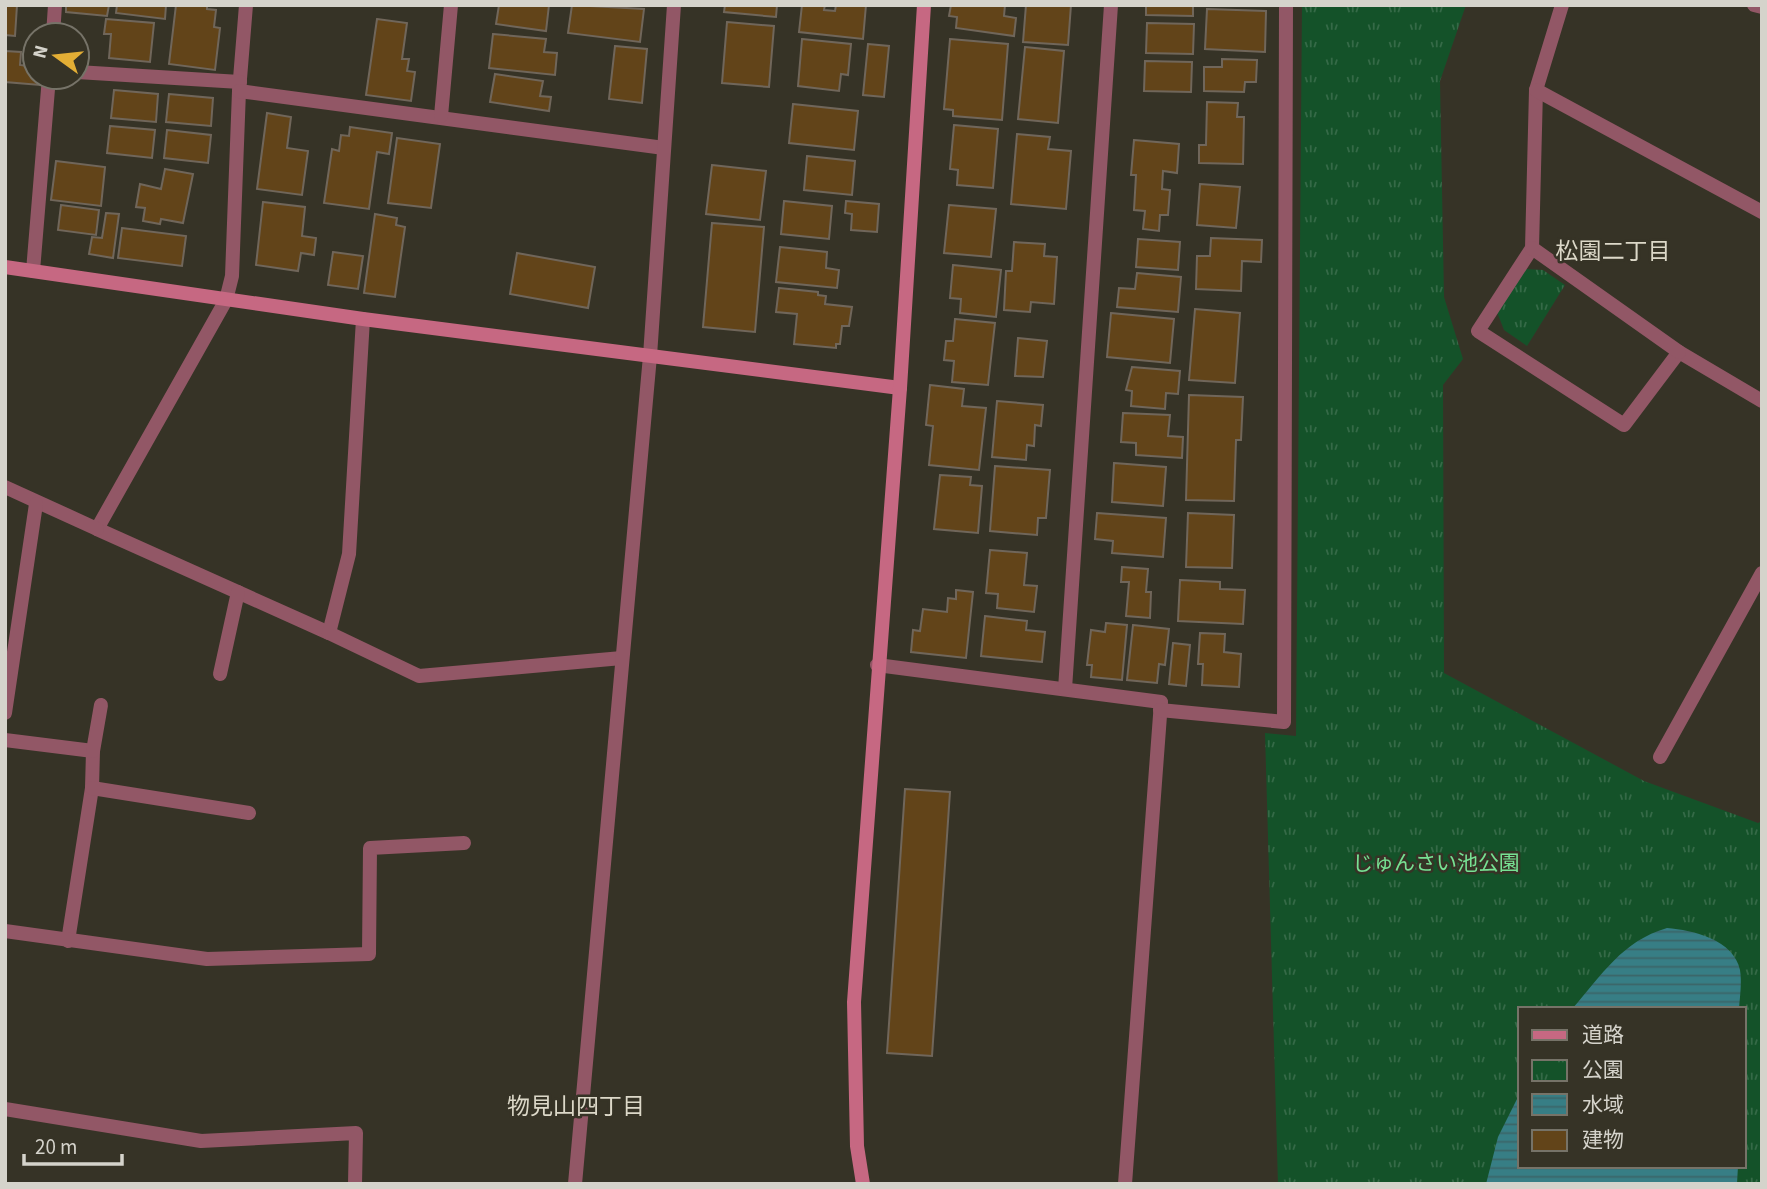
<svg xmlns="http://www.w3.org/2000/svg" width="1767" height="1189" font-family="'Source Sans 3','Noto Sans JP',sans-serif">
	<defs>
		<pattern id="park-tufts" width="24" height="20" patternUnits="userSpaceOnUse" patternTransform="scale(1.75)"><rect width="24" height="20" fill="#145229"/><path d="M3 7l-1-3M5 7V3M7 7l1-3M15 17l-1-3M17 17v-4M19 17l1-3" fill="none" stroke="#356a47"/></pattern>
		<pattern id="water-rules" width="6" height="5" patternUnits="userSpaceOnUse" patternTransform="scale(1.75)"><rect width="6" height="5" fill="#377e85"/><path d="M0 2.5h6" fill="none" stroke="#3b6568"/></pattern>
	</defs>
	<rect width="100%" height="100%" fill="#363326"/>
	<!-- park -->
	<g fill="url(#park-tufts)" fill-rule="evenodd">
		<path d="M1302 5H1466L1440 81 1444 297 1463 359 1443 385 1444 673 1644 781 1758 823 1762 821V1184H1278L1265 733 1296 736ZM1520 1009H1744V1166H1520Z"/>
		<path d="M1526 269 1543 270 1565 285 1527 346 1504 330 1497 312Z"/>
	</g>
	<!-- water -->
	<g fill="url(#water-rules)">
		<path d="M1667 928C1693 930 1734 940 1740 970 1742 982 1740 996 1739 1009H1572C1602 975 1622 941 1667 928Z"/>
		<path d="M1520 1093V1166H1738L1737 1184H1486L1498 1137Z"/>
	</g>
	<!-- building -->
	<g fill="#624419" stroke="#70665a" stroke-width="2">
		<path d="M5 5H17L15 36 5 35Z"/>
		<path d="M66 5H109L107 16 66 12Z"/>
		<path d="M117 5H166L165 19 116 13Z"/>
		<path d="M176 5H207V9L216 10 214 27 220 28 215 70 169 64Z"/>
		<path d="M499 5H549L546 31 496 24Z"/>
		<path d="M572 5 644 9 640 42 568 33Z"/>
		<path d="M725 5H777L776 17 724 12Z"/>
		<path d="M802 5H825L824 10 835 11 836 5H866L863 39 799 32Z"/>
		<path d="M951 5H1005L1004 16 1016 18 1014 36 956 28 957 17 949 16Z"/>
		<path d="M1026 5H1071L1068 45 1023 42Z"/>
		<path d="M1146 5H1193V16L1146 15Z"/>
		<path d="M1207 9 1266 11 1265 52 1205 49Z"/>
		<path d="M106 19 154 23 150 62 109 58 111 34H104Z"/>
		<path d="M377 19 407 23 402 59H409L407 71 415 72 411 101 366 95Z"/>
		<path d="M727 22 774 26 769 87 722 83Z"/>
		<path d="M1147 23 1194 24 1193 54 1146 53Z"/>
		<path d="M493 34 546 39 544 52 557 53 555 75 489 68Z"/>
		<path d="M802 39 851 44 848 75 841 74 839 91 798 86Z"/>
		<path d="M950 39 1008 44 1002 120 953 116V110L944 109Z"/>
		<path d="M868 44 889 46 884 97 863 95Z"/>
		<path d="M615 46 647 49 642 103 609 99Z"/>
		<path d="M1025 47 1064 51 1058 123 1018 119Z"/>
		<path d="M5 51 21 52 20 65 35 67V77H40V85L5 82Z"/>
		<path d="M1222 59 1257 60 1256 82H1245L1244 92 1204 91V67H1222Z"/>
		<path d="M1145 61 1192 62 1191 92 1144 91Z"/>
		<path d="M495 74 543 81 540 96 551 97 549 111 490 102Z"/>
		<path d="M114 90 158 94 156 122 111 118Z"/>
		<path d="M169 94 213 98 211 126 166 122Z"/>
		<path d="M1207 102 1238 103 1237 117H1244L1243 164 1199 163V145H1206Z"/>
		<path d="M793 104 858 111 854 150 789 143Z"/>
		<path d="M267 113 291 117 287 148 308 151 302 195 257 189Z"/>
		<path d="M954 125 998 129 993 188 957 185 958 170 950 169Z"/>
		<path d="M110 126 155 130 152 158 107 153Z"/>
		<path d="M350 127 392 133 389 154 377 152 369 209 324 203 332 149 339 151 341 135 349 136Z"/>
		<path d="M167 130 211 135 208 163 164 158Z"/>
		<path d="M1017 134 1050 137 1048 149 1071 151 1066 209 1011 204Z"/>
		<path d="M397 138 440 144 431 208 388 203Z"/>
		<path d="M1134 140 1179 144 1177 173 1163 171 1162 189 1170 190 1168 215H1160L1159 231 1143 229 1145 211 1134 210 1136 175H1131Z"/>
		<path d="M807 156 855 161 852 195 804 190Z"/>
		<path d="M56 161 105 167 101 206 51 200Z"/>
		<path d="M712 165 766 171 760 220 706 214Z"/>
		<path d="M165 169 193 174 183 223 161 219 160 224 143 221 145 208 136 207 140 184 161 189Z"/>
		<path d="M1200 184 1240 187 1236 228 1197 225Z"/>
		<path d="M784 201 832 206 829 239 781 234Z"/>
		<path d="M846 201 879 204 877 232 851 230 852 214 845 213Z"/>
		<path d="M263 202 305 207 302 236 316 238 314 255 301 253 298 271 256 265Z"/>
		<path d="M61 205 99 210 96 235 58 230Z"/>
		<path d="M949 205 996 209 991 257 944 253Z"/>
		<path d="M106 213 119 214 113 258 89 254 92 237 102 238Z"/>
		<path d="M375 214 397 218 396 225 405 227 395 297 364 293Z"/>
		<path d="M712 223 764 227 755 332 703 327Z"/>
		<path d="M122 228 186 236 182 266 118 258Z"/>
		<path d="M1211 238 1262 240 1261 262 1242 261 1241 291 1196 289 1197 256H1210Z"/>
		<path d="M1138 239 1180 242 1178 270 1136 267Z"/>
		<path d="M1014 242 1045 244 1044 256 1057 257 1054 304 1031 302 1030 312 1004 310 1006 271H1012Z"/>
		<path d="M780 247 827 252 826 268 839 270 837 288 776 282Z"/>
		<path d="M333 252 363 256 358 289 328 285Z"/>
		<path d="M517 253 595 267 588 308 510 294Z"/>
		<path d="M953 265 1001 270 996 317 960 313 961 299 950 298Z"/>
		<path d="M1137 273 1181 277 1178 312 1117 307 1119 288 1135 289Z"/>
		<path d="M779 288 818 292V295L826 296 825 304 852 307 849 326H842L840 344H836V348L794 344 797 314 776 312Z"/>
		<path d="M1195 309 1240 313 1235 383 1189 380Z"/>
		<path d="M1111 313 1174 319 1170 363 1107 357Z"/>
		<path d="M955 319 995 323 988 385 952 382 954 361 944 360 946 341H953Z"/>
		<path d="M1018 338 1047 341 1043 377 1015 376Z"/>
		<path d="M1132 367 1180 371 1178 394 1166 393 1165 409 1131 406 1132 391 1126 390Z"/>
		<path d="M930 385 964 389 962 406 986 408 979 470 929 465 933 426 926 425Z"/>
		<path d="M1189 395 1243 397 1241 440H1236L1234 501 1186 500Z"/>
		<path d="M997 401 1043 405 1041 426 1035 425 1034 446 1027 445 1026 460 992 457Z"/>
		<path d="M1123 413 1170 415 1168 436 1183 437 1182 458 1136 455V443L1121 442Z"/>
		<path d="M1114 463 1166 467 1163 506 1112 502Z"/>
		<path d="M995 466 1050 470 1046 518H1038L1037 535 990 531Z"/>
		<path d="M940 475 971 477 970 485 982 486 978 533 934 529Z"/>
		<path d="M1097 513 1166 518 1163 557 1112 553 1113 541 1095 539Z"/>
		<path d="M1188 513 1234 515 1232 568 1186 567Z"/>
		<path d="M990 550 1027 553 1024 585 1037 586 1034 612 997 608 998 594 986 593Z"/>
		<path d="M1122 567 1148 569 1146 592H1151L1150 618 1126 616 1129 582H1121Z"/>
		<path d="M1180 580 1220 582V589L1245 590 1243 624 1178 621Z"/>
		<path d="M956 590 973 592 966 658 911 652 913 630 920 631 923 609 947 612 948 598 956 599Z"/>
		<path d="M985 616 1027 621 1026 630 1045 632 1042 662 981 656Z"/>
		<path d="M1106 623 1127 625 1122 680 1091 677 1092 665H1087L1091 630 1105 632Z"/>
		<path d="M1133 625 1169 629 1165 665 1159 664 1157 683 1127 680Z"/>
		<path d="M1200 633 1225 634 1224 652 1241 654 1239 687 1202 685 1203 664H1198Z"/>
		<path d="M1173 643 1190 645 1186 686 1169 684Z"/>
		<path d="M905 789 950 792 932 1056 887 1053Z"/>
	</g>
	<g fill="none" stroke-linecap="round" stroke-linejoin="round">
		<!-- street -->
		<g stroke="#925766" stroke-width="14">
			<path d="M246 5 239 91 232 276 226 300 97 529 329 633"/>
			<path d="M1562 5 1536 90 1532 248 1478 331 1624 425 1679 352 1762 401"/>
			<path d="M1754 5 1762 7"/>
			<path d="M53 35 55 5"/>
			<path d="M77 72 240 82"/>
			<path d="M1536 90 1762 212"/>
			<path d="M239 91 664 148"/>
			<path d="M441 116 451 5"/>
			<path d="M1532 248 1679 352"/>
			<path d="M33 271 49 77"/>
			<path d="M363 319 349 554 329 633 419 676 622 658"/>
			<path d="M5 487 97 529"/>
			<path d="M877 665 1161 702 1125 1184"/>
			<path d="M220 674 238 592"/>
			<path d="M1065 689 1111 5"/>
			<path d="M1160 710 1284 722 1286 5"/>
			<path d="M5 713 36 504"/>
			<path d="M5 740 93 751 92 788 68 941"/>
			<path d="M93 751 101 705"/>
			<path d="M1660 757 1762 573"/>
			<path d="M92 788 249 813"/>
			<path d="M5 931 207 959 369 954 370 848 464 843"/>
			<path d="M5 1109 201 1141 356 1133 355 1184"/>
			<path d="M575 1184 650 356 674 5"/>
		</g>
		<!-- secondary -->
		<g stroke="#c66882" stroke-width="14">
			<path d="M5 267 363 319 900 388"/>
			<path d="M863 1184 857 1146 854 1002 900 388 924 5"/>
		</g>
	</g>
	<g text-anchor="middle" stroke-width="5" stroke-linejoin="round" paint-order="stroke">
		<!-- park labels -->
		<g font-size="21" fill="#77e193" stroke="#363326">
			<text x="1436" y="870">じゅんさい池公園</text>
		</g>
		<!-- neighbourhood labels -->
		<g font-size="23" fill="#dcd8c8" stroke="#363326">
			<text x="1613" y="259">松園二丁目</text>
			<text x="576" y="1114">物見山四丁目</text>
		</g>
	</g>
	<!-- border -->
	<rect width="1767" height="1189" fill="none" stroke="#d5d3cb" stroke-width="14"/>
	<!-- legend -->
	<rect x="1518" y="1007" width="228" height="161" fill="#363326" stroke="#767368" stroke-width="2"/>
	<rect x="1532" y="1030" width="35" height="10" fill="#c66882" stroke="#767368" stroke-width="2"/>
	<text x="1582" y="1042" font-size="21" fill="#d5d3cb">道路</text>
	<rect x="1532" y="1060" width="35" height="21" fill="url(#park-tufts)" stroke="#767368" stroke-width="2"/>
	<text x="1582" y="1077" font-size="21" fill="#d5d3cb">公園</text>
	<rect x="1532" y="1094" width="35" height="21" fill="url(#water-rules)" stroke="#767368" stroke-width="2"/>
	<text x="1582" y="1112" font-size="21" fill="#d5d3cb">水域</text>
	<rect x="1532" y="1130" width="35" height="21" fill="#624419" stroke="#767368" stroke-width="2"/>
	<text x="1582" y="1147" font-size="21" fill="#d5d3cb">建物</text>
	<!-- north arrow -->
	<g transform="translate(56 56) rotate(285)"><circle r="33" fill="#363326" stroke="#767368" stroke-width="2"/>
	<path d="M0-5L12 26L0 18L-12 26Z" fill="#e3ae35"/>
	<text y="-10" font-size="19" font-weight="bold" text-anchor="middle" fill="#d5d3cb">N</text>
	</g>
	<!-- scale -->
	<path d="M24 1154v10h98v-10" fill="none" stroke="#d5d3cb" stroke-width="3.5"/>
	<text x="35" y="1154" font-size="21" fill="#d5d3cb" stroke="#363326" stroke-width="5" paint-order="stroke">20 m</text>
</svg>
